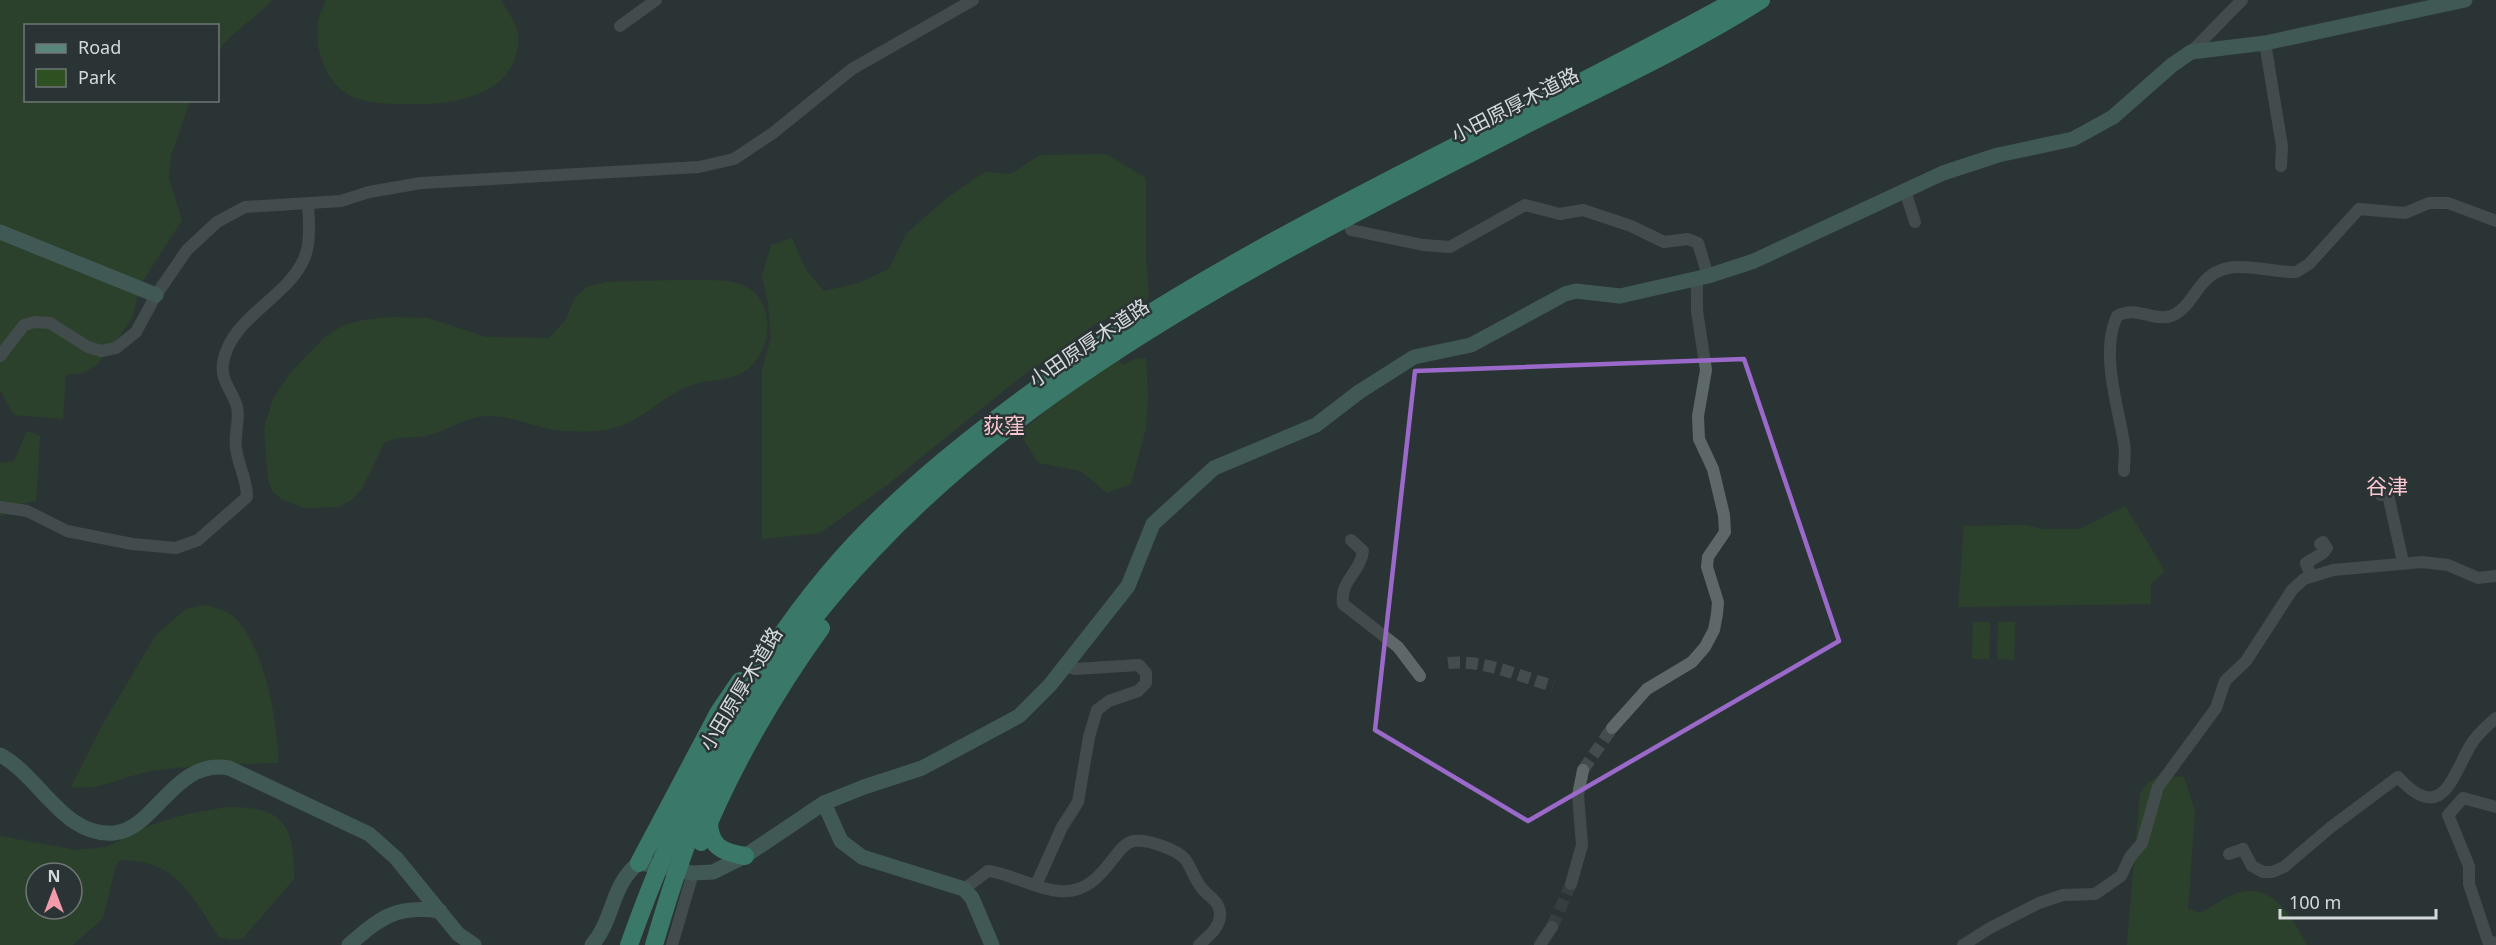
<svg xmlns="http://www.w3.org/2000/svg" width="2496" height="945" font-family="'Noto Sans','Noto Sans JP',sans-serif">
	<rect width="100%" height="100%" fill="#2b3435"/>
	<!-- green -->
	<g fill="#2d5120" fill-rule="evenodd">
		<path d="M0 0H272C256 18 231 32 218 51V26H26V100L190 101 171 155 169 179 182 220 139 287 133 316 116 341 96 365 83 373 66 375 63 419 14 415 0 390Z"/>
		<path d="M326 0H501C509 14 521 29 518 46 516 58 511 70 502 79 480 100 440 105 411 104 393 104 374 104 356 98 327 88 314 50 318 22 319 14 324 7 326 0Z"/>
		<path d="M1106 154 1146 178V260L1149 298 1094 325 1017 380 887 485 820 533 762 539V370L771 338 768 303 762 276 771 245 792 238 806 270 824 291 859 283 889 269 906 234 948 197 985 172 1011 174 1040 155Z"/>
		<path d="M677 280C714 281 762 272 767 321 769 338 763 353 751 366 737 382 711 378 692 385 658 397 642 424 604 430 589 432 565 432 550 429 530 425 508 415 488 416 465 417 452 428 432 434 415 440 402 434 384 443L362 489 351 500 338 507 304 508 283 500 272 491 268 479 264 429 273 399 291 372 325 337 344 325 364 320 391 317 428 318 486 337 549 338 565 321 575 298 587 287 606 282Z"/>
		<path d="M1146 358 1148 398 1146 428 1131 484 1107 493 1081 471 1038 463 1020 433 1055 403 1118 359 1123 365 1135 359Z"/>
		<path d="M27 431 40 436 36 501 9 506 3 516 0 515V463L14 461Z"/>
		<path d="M2125 506 2165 571 2151 584V604L1958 607 1964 526 2026 525 2041 529H2080Z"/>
		<path d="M202 605C215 607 230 611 239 622 265 653 278 723 278 763 235 764 194 765 152 771 122 776 103 791 71 787L103 724 156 635 186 609Z"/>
		<path d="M1973 622H1990L1989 659H1972Z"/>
		<path d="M1998 622H2015L2014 660 1997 659Z"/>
		<path d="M2159 776 2184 777 2195 811 2188 909 2200 913C2212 907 2225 897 2238 893 2274 882 2292 919 2307 945H2127L2140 793 2148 783Z"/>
		<path d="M227 807C284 807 294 824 294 879L243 938 234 940 219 937C191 895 177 860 121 860L116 865 103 918 73 945H0V836L76 850 106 847 148 826 187 814ZM36 873H72V909H36Z"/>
	</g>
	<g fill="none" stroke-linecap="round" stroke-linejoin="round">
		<!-- street-tunnel -->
		<g stroke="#444d4e" stroke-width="12" stroke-dasharray="12 6" stroke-linecap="butt">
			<path d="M1448 663C1483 659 1519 676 1553 686"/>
			<path d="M1583 770 1612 728"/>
			<path d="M1552 927 1571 884"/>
		</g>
		<!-- street -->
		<g stroke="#5e6869" stroke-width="12">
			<path d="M620 26 656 0"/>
			<path d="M2265 43 2282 146 2281 166"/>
			<path d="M2191 52 2242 0"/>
			<path d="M1905 191 1915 222"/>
			<path d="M1351 230 1423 245 1450 247 1525 205 1560 214 1583 210 1631 226 1664 242 1688 239 1698 243 1708 276"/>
			<path d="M0 356 24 325 35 322 50 323 88 347 101 351 116 348 136 332 156 295 187 250 217 222 245 207 341 201 369 192 421 183 699 167 734 159 773 133 852 69 973 0"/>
			<path d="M2124 471C2124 462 2126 452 2124 443 2118 406 2100 352 2117 316 2136 305 2154 322 2171 316 2186 311 2193 294 2203 283 2227 254 2265 273 2296 272L2309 264 2359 209 2405 213 2429 203H2448L2496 221"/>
			<path d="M2381 495 2386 493 2389 499 2403 562"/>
			<path d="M0 507 27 511 67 531 132 544 176 548 198 540 247 497C247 479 238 465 236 448 234 434 240 420 237 407 233 391 220 381 223 363 230 318 287 298 304 259 311 243 309 220 308 204"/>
			<path d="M1351 540 1363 551C1360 574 1340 579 1343 604L1398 647 1420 676"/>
			<path d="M2311 576 2306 563 2323 553 2327 548 2323 542 2320 544"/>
			<path d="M1612 728 1647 689 1692 662 1705 647 1714 630 1717 614 1718 602 1707 567 1708 557 1725 532 1724 515 1713 469 1699 439 1698 416 1706 370 1697 311V278"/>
			<path d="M2496 807 2463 798 2448 815 2469 866V884L2488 941 2496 943"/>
			<path d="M2229 854 2243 849 2252 866 2263 872H2272L2284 867 2331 827 2398 777C2441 824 2451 780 2470 746 2476 735 2487 726 2496 718"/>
			<path d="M1571 884 1582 845 1578 795 1583 770"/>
			<path d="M1036 885 1062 827 1078 802 1089 737 1097 710 1109 701 1138 691 1146 683V673L1139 665 1075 669 1064 666"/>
			<path d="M964 889 988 871C1012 874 1033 888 1058 891 1103 896 1114 843 1134 841 1147 839 1176 849 1185 859 1191 867 1194 878 1201 887 1208 897 1221 901 1220 916 1219 929 1207 937 1199 945"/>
			<path d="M672 945 693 873"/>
			<path d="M1540 945 1552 927"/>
			<path d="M1963 945 1990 928 2039 903 2063 895 2095 894 2121 876 2130 857 2142 843 2158 787 2216 708 2225 681 2246 661 2292 590 2304 579 2333 570 2422 562 2448 565 2478 578 2496 576"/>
		</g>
		<!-- secondary -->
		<g stroke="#59867c" stroke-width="15">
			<path d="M0 232 156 295"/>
			<path d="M0 755C40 776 63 837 114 833 155 830 174 758 229 768L369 834 396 858 458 934 474 945"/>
			<path d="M824 803 841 841 862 857 964 889 972 898 992 945"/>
			<path d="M349 945C381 917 396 905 440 911"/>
			<path d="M592 945C614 920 611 884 639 863L693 873 713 872 745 856 824 803 864 787 922 768 1019 716 1050 685 1128 586 1153 524 1214 468 1316 425 1359 392 1414 357 1471 345 1565 294 1576 291 1620 296 1708 276 1754 261 1943 173 1998 155 2073 139 2113 117 2172 65 2191 52 2265 43 2465 0"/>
		</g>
		<!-- highway -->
		<g stroke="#4ccca8" stroke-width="18">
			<path d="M709 820C709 846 721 852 745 856"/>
			<path d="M701 842C729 771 776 690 821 628"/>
			<path d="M639 863 719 712 740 681"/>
			<path d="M629 945C676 814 738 681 828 574 885 506 954 450 1024 398 1245 236 1499 132 1736 0"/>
			<path d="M654 945C674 877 696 810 729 747 900 432 1224 281 1527 124 1606 84 1687 47 1761 0"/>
		</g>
	</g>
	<!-- marked area -->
	<path d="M0 0H2496V945H0ZM1744 359 1839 641 1528 821 1375 730 1415 371Z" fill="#2b3435" fill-opacity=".55" fill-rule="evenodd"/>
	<path fill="none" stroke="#9a69c9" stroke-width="4.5" stroke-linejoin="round" d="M1744 359 1839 641 1528 821 1375 730 1415 371Z"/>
	<g text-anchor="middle" stroke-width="5" stroke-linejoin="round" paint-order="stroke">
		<!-- street labels -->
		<g font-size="20" fill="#d4dadb" stroke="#2b3435">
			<text transform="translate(1515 105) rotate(-27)" y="7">小田原厚木道路</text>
			<text transform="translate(1089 343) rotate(-34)" y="7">小田原厚木道路</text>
			<text transform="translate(741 689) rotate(-59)" y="7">小田原厚木道路</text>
		</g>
		<!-- neighbourhood labels -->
		<g font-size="21" fill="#fbc7d0" stroke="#2b3435">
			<text x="1004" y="433">荻窪</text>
			<text x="2387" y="494">谷津</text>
		</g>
	</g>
	<!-- legend -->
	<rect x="24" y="24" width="195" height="78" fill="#2b3435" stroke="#6f7677" stroke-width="1.5"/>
	<rect x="36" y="44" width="30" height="9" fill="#59867c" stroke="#6f7677" stroke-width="1.5"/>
	<text x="78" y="54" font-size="18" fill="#d4dadb">Road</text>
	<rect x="36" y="69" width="30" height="18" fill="#2d5120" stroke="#6f7677" stroke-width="1.5"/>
	<text x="78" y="84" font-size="18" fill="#d4dadb">Park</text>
	<!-- north arrow -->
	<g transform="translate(54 891)"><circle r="28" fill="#2b3435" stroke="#6f7677" stroke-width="1.5"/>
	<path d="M0-4.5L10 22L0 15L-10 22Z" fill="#f39aab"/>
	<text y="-9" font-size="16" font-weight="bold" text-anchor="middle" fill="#d4dadb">N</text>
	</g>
	<!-- scale -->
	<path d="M2280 909v9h156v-9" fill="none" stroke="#d4dadb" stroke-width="3"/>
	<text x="2289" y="909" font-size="18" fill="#d4dadb" stroke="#2b3435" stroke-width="4.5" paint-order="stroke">100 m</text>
</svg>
